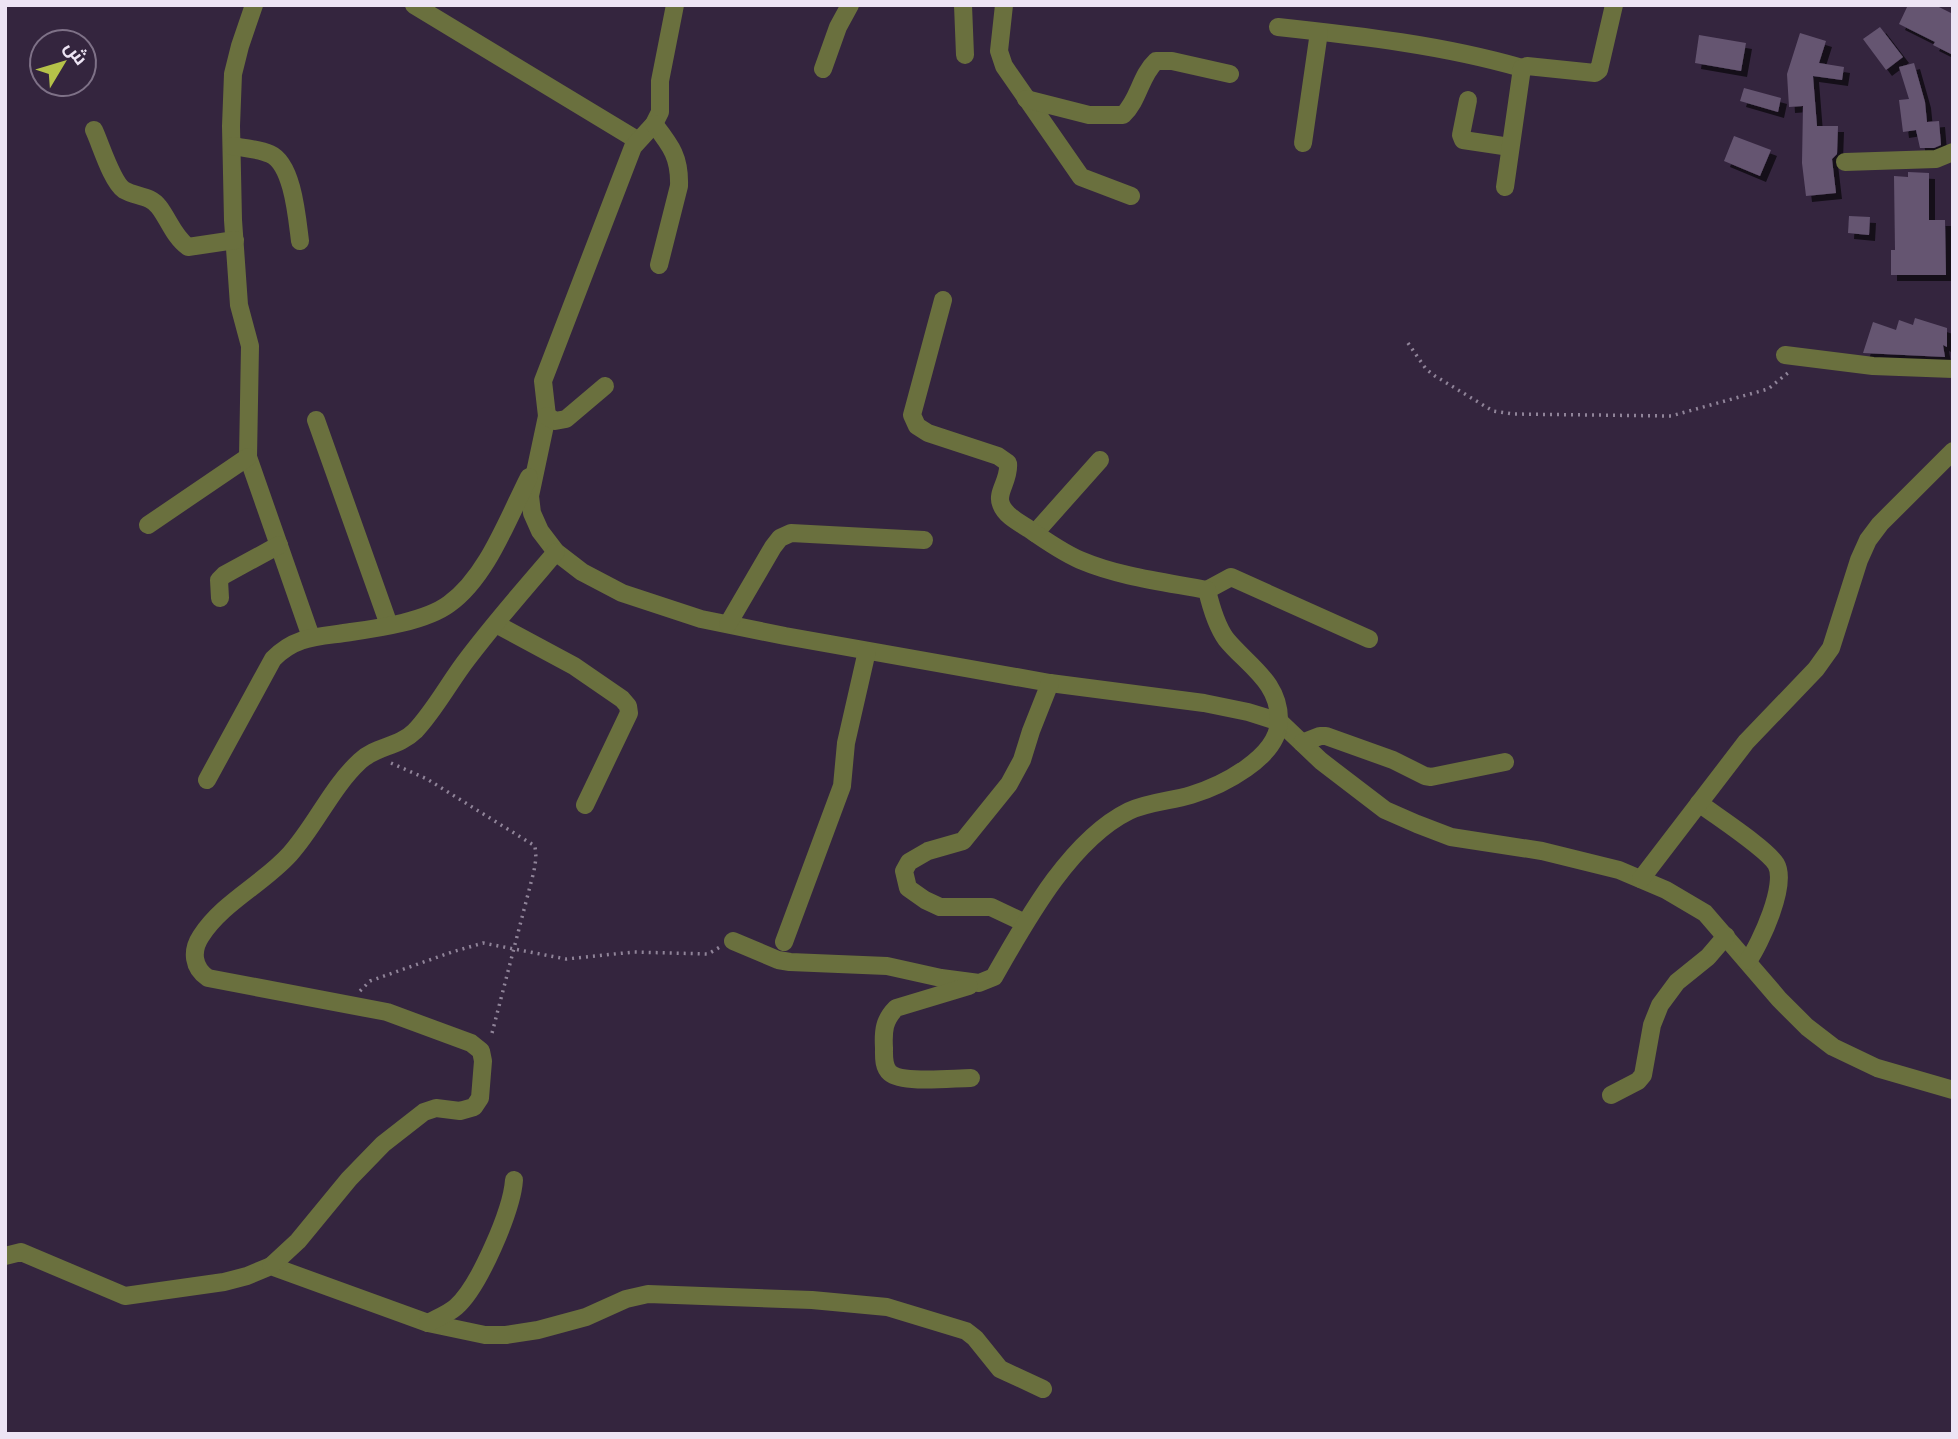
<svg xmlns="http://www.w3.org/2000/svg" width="1958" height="1439" font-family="'Archivo Narrow',Cairo,sans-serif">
	<defs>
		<filter id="shadow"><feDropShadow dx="6" dy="6" stdDeviation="0" flood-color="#0009"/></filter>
	</defs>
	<rect width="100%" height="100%" fill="#34253e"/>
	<!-- building -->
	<g fill="#655571" filter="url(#shadow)">
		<path d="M1908 5H1935L1953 14V55L1933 45 1935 42 1899 24Z"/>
		<path d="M1880 27 1903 57 1886 70 1863 39Z"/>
		<path d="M1800 33 1826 41 1819 63 1844 67 1842 80 1813 76 1817 126H1838L1837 154 1832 159 1836 193 1806 196 1802 163 1803 106 1789 107 1787 74Z"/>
		<path d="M1699 35 1746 43 1741 71 1695 63Z"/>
		<path d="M1914 63 1925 102 1927 122 1939 121 1941 145 1934 148H1920L1916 130 1903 132 1899 100 1909 99 1899 67Z"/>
		<path d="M1744 88 1781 98 1778 112 1740 101Z"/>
		<path d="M1734 136 1771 150 1760 176 1724 161Z"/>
		<path d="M1908 172 1929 173V220H1945L1946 275H1891V250H1895L1894 176 1908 177Z"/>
		<path d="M1849 216 1870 217 1869 235 1848 233Z"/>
		<path d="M1915 318 1947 328V347L1943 345 1945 357 1863 353 1873 322 1896 330 1899 320 1913 325Z"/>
	</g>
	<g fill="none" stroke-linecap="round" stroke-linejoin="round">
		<!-- path -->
		<g stroke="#908499" stroke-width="3.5" stroke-dasharray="2 5" stroke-linecap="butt">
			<path d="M1408 343 1426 369 1435 376 1493 411 1513 414 1671 416 1768 389 1789 372"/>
			<path d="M391 763 427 779 535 846 536 858 534 871 491 1037"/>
			<path d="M360 991 370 981 452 952 483 943 566 959 634 952 708 954 720 947"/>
		</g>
		<!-- minor -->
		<g stroke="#6a703e" stroke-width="18">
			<path d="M254 5 240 46 233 74 231 126 233 220 239 305 250 346 248 457 311 637"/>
			<path d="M414 5 637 140"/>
			<path d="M675 5 660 81V112L654 124 633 147 543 381 547 416 530 496 532 513 540 531 556 552 582 572 622 593 701 619 785 636 1050 683 1204 703 1248 712 1280 722 1321 761 1385 810 1417 824 1451 837 1542 851 1619 870 1666 890 1705 913 1779 999 1807 1027 1833 1047 1877 1068 1953 1090"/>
			<path d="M963 5 965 55"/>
			<path d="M1004 5 999 51 1004 66 1081 177 1131 196"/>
			<path d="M1278 27C1361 36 1442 45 1522 68"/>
			<path d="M823 69 838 27 850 5"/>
			<path d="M1026 99 1089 115H1123C1139 100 1140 76 1156 61H1172L1230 74"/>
			<path d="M1468 100 1461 135 1463 140 1510 147"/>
			<path d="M654 124C671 146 680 157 679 186L659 265"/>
			<path d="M94 130C101 145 112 182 124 190 136 197 150 195 159 207 169 220 174 237 188 247L235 240"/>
			<path d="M1303 143 1319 32"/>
			<path d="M232 146C244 148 259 149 270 154 293 164 297 218 300 241"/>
			<path d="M1845 162 1936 159 1953 152"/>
			<path d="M1505 187 1522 68 1527 66 1595 73 1599 70 1614 5"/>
			<path d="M1785 355 1873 366 1953 369"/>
			<path d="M547 416 555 421 566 419 605 386"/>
			<path d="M316 420 389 625"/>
			<path d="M148 525 248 457"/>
			<path d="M1035 533 1100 460"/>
			<path d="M1207 590 1231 577 1369 639"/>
			<path d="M220 598 219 580 224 575 279 545"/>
			<path d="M496 624 574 666 622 699 628 706 629 713 585 805"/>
			<path d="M728 624 773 547 780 538 791 533 924 540"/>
			<path d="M1302 743 1320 736H1326L1393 760 1425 776 1431 777 1505 762"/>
			<path d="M207 780 273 659C296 635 320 637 351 632 380 628 426 621 449 604 487 577 508 518 529 477"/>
			<path d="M1699 803C1716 816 1766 848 1776 864 1788 884 1760 944 1748 961"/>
			<path d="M1641 879 1746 742 1816 669 1831 648 1859 560 1868 540 1880 524 1953 451"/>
			<path d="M1025 923 991 907H940L925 900 908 888 904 871 909 862 928 851 963 841 1009 784 1022 760 1031 731 1050 683"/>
			<path d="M733 941 778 960 790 962 887 966 941 978 979 983 994 977C1026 921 1070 840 1129 811 1148 802 1171 801 1191 795 1221 786 1278 758 1279 721 1280 682 1247 665 1226 639 1216 625 1211 607 1207 590 1165 582 1120 577 1080 560 1062 552 1046 541 1029 529 1020 523 1005 516 1001 504 996 492 1010 480 1008 463L998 456 928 433 917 426 912 415 943 300"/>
			<path d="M784 942 842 786 846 743 867 651"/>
			<path d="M969 986 896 1008C884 1020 883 1031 884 1048 884 1056 883 1067 890 1073 903 1084 953 1078 971 1078"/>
			<path d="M1611 1095 1638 1081 1643 1075 1652 1025 1660 1005 1677 982 1708 957 1726 936"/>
			<path d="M5 1256 21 1252 125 1296 224 1282 247 1276 271 1266 428 1323 485 1335H506L538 1330 586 1317 626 1299 648 1294 812 1300 887 1307 966 1331 975 1338 1000 1369 1043 1389"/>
			<path d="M271 1266 298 1241 349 1179 383 1144 424 1112 436 1108 460 1111 474 1107 480 1098 483 1061 481 1051 471 1043 387 1012 208 978C193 968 191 951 201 936 223 902 263 884 290 854 316 825 331 788 360 761 376 746 399 747 415 731 435 710 450 681 468 658 496 621 526 587 556 552"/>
			<path d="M428 1323C437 1318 448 1314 456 1307 479 1287 512 1210 514 1180"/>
		</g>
	</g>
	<!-- border -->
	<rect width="1958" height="1439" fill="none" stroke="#ede4f4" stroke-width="14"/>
	<!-- north arrow -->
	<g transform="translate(63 63) rotate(52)"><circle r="33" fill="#34253e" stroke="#7e7187" stroke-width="2"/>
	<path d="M0-5L12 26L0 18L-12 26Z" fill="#b5c249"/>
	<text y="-10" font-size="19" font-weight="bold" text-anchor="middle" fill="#ede4f4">ش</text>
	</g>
</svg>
